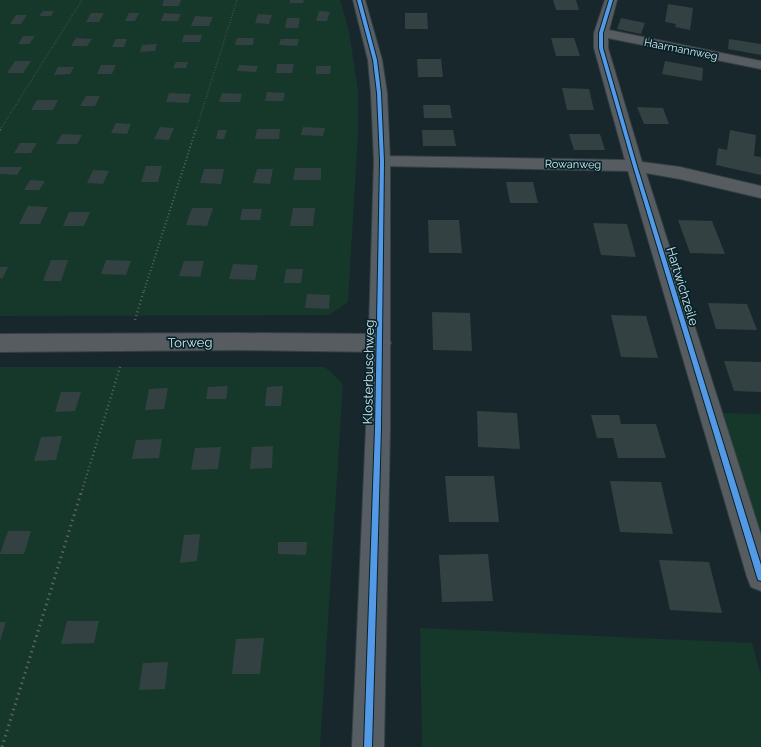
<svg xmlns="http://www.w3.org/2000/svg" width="761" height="747" font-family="Raleway,sans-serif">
	<rect width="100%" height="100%" fill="#18272c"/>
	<!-- green -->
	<g fill="#15382a">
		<path d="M0 0H340L349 31 358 90V134L348 302 329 315 0 316Z"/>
		<path d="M0 367H325L343 384 320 747H0Z"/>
		<path d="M720 413 761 414V543Z"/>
		<path d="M420 628 752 643 761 675V747H422Z"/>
	</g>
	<!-- building -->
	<g fill="#344142">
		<path d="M164 0H181L179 6H162Z"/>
		<path d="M290 0H304L303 3H290Z"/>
		<path d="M553 0H576L579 10H556Z"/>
		<path d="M668 4 693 8 690 30 675 27 676 24 665 22Z"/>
		<path d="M43 11H54L51 16H39Z"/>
		<path d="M319 11 330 12 327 21H316Z"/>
		<path d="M91 13H104L99 22H86Z"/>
		<path d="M129 13H139L135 21H125Z"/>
		<path d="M164 13 181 14 178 21H161Z"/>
		<path d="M405 13H427L428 29H405Z"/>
		<path d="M258 14 272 15 269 24 255 23Z"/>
		<path d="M16 15H27L21 24H10Z"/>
		<path d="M195 16 213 17 209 26H191Z"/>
		<path d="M287 18H300L298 28H285Z"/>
		<path d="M621 18 645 23 641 34 617 29Z"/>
		<path d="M184 35H202L200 42H182Z"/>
		<path d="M23 36H35L29 44H18Z"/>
		<path d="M76 38 92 39 87 46H71Z"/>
		<path d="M237 38H254L253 45H235Z"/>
		<path d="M551 38H574L580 56H556Z"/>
		<path d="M116 39H127L124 47H112Z"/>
		<path d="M281 39H299L297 46 279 45Z"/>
		<path d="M729 39 761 44V55L728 49Z"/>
		<path d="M157 44 155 51 140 52 142 45Z"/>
		<path d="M417 59H441L443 77H418Z"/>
		<path d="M15 61H31L23 73H7Z"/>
		<path d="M665 61 703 68 702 81 662 74Z"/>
		<path d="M176 62H188L186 68H173Z"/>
		<path d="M277 64H294L292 73H276Z"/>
		<path d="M101 65H116L112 74H97Z"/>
		<path d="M239 65 258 66 256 72 237 71Z"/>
		<path d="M316 66H331L330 74H316Z"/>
		<path d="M58 67H74L70 74 54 75Z"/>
		<path d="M562 88 589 89 594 110H567Z"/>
		<path d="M267 92 285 93 283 101H265Z"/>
		<path d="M169 93 191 94 188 103 166 102Z"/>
		<path d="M222 93 242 94 240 102H219Z"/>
		<path d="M86 96H100L95 106H80Z"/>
		<path d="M37 100H58L53 110H31Z"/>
		<path d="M423 105H450L452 118H424Z"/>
		<path d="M637 107 663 108 669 124H644Z"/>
		<path d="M116 123 131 124 127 134 111 133Z"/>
		<path d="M160 127 174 128 169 140 154 139Z"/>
		<path d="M303 127 325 128 323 136 301 135Z"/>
		<path d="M257 129H280L279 139H255Z"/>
		<path d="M218 130H227L224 139H216Z"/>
		<path d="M422 130H453L456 146H423Z"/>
		<path d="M730 130 756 135 754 156 761 157V175L716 165 718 148 727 150Z"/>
		<path d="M62 134 82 135 77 144H56Z"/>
		<path d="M569 134H600L605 150H574Z"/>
		<path d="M20 143H37L31 153H14Z"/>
		<path d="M146 166H162L158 182H141Z"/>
		<path d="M0 167H22L17 175 0 174Z"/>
		<path d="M295 168H321V180H293Z"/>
		<path d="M204 169H224L221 184 200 183Z"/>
		<path d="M257 169H273L270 184 253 183Z"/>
		<path d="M93 170 109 171 103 184 87 183Z"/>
		<path d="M30 180 45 181 39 190H24Z"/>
		<path d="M506 182H533L538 203H510Z"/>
		<path d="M28 206 48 207 40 224H19Z"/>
		<path d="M192 208H213L207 226 186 225Z"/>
		<path d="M293 208H315L313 226H290Z"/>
		<path d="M242 209H262L260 220H240Z"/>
		<path d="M69 212H90L84 226H63Z"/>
		<path d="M428 220H459L462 253H429Z"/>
		<path d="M678 220 712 221 725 254 690 253Z"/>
		<path d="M593 223 627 224 636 257 601 255Z"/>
		<path d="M51 260H68L61 281H43Z"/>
		<path d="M106 260 131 261 126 275 101 274Z"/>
		<path d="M184 261H204L200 277 179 276Z"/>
		<path d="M233 264 258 265 255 280 229 279Z"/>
		<path d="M0 267H8L2 279 0 278Z"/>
		<path d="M286 269H303L301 283H284Z"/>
		<path d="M307 294 330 295 329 309 305 308Z"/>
		<path d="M708 303 747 304 757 330 716 329Z"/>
		<path d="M432 312 470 313 472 351 433 350Z"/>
		<path d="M611 315 646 316 658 358 621 357Z"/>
		<path d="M724 361 761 362V392L734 391Z"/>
		<path d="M228 386 226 399H206L208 387Z"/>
		<path d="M283 386 281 406H265L267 387Z"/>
		<path d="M168 388 164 409 145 410 149 389Z"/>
		<path d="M61 392H81L75 411 55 412Z"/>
		<path d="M477 411 517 413 520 449 478 447Z"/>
		<path d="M591 415H619L621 424H656L666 458H618L613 438H597Z"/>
		<path d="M62 436 56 460 34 461 41 437Z"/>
		<path d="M162 439 159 458 132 459 136 440Z"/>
		<path d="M273 446 272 468 250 469 252 447Z"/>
		<path d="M221 447 218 469 191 470 195 448Z"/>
		<path d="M445 476H494L499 522H449Z"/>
		<path d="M610 481 661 482 673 534 620 532Z"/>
		<path d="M8 531H31L24 554H0Z"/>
		<path d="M200 534 197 561 180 563 184 535Z"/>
		<path d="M278 542H307L306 555 278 554Z"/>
		<path d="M488 554 493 601 442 602 439 555Z"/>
		<path d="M659 560 709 562 722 613 670 610Z"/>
		<path d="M67 621H99L94 643 61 644Z"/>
		<path d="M0 622H6L0 641Z"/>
		<path d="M264 638 260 674H232L236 639Z"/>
		<path d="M168 662 165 689 139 690 143 663Z"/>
	</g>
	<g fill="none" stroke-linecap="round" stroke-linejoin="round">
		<defs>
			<g id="street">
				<path d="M605 0H617L609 30 761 61V69L608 38V48L642 162 680 167 761 186V198L680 179 646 173 761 535V591L751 587 747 577 628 171 382 166 376 165 374 161 376 157 382 156 625 160 594 48V33Z"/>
				<path d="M237 333 380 334 388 337 391 343 388 349 380 352 237 350 0 352V334Z"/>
			</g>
			<path id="secondary" d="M353 0H365L382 60 387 93 390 161V428L384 747H352L366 428 374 161 371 93 368 60Z"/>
		</defs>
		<!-- street casing -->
		<use href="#street" stroke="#344145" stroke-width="2"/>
		<!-- secondary casing -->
		<use href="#secondary" stroke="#344145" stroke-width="2"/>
		<!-- path-far3 -->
		<g stroke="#5a6164" stroke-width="1.5" stroke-dasharray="0.5 2" stroke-linecap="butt">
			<path d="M0 130 82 0"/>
			<path d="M196 130 237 0"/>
		</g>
		<!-- path-far2 -->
		<g stroke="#5a6164" stroke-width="2" stroke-dasharray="1 2.5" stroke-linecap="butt">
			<path d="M0 130 1 129"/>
			<path d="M144 291 196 129"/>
		</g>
		<!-- path-far1 -->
		<g stroke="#5a6164" stroke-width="2.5" stroke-dasharray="1 3" stroke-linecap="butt">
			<path d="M135 320 144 290"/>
			<path d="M81 494 121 364"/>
		</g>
		<!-- path -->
		<path stroke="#5a6164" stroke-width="3" stroke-dasharray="1.5 4" stroke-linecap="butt" d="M2 747 81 493"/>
		<!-- street -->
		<use href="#street" fill="#565c5f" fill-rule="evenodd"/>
		<!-- secondary -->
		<use href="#secondary" fill="#575e63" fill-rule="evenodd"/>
		<defs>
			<g id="cycleway">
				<path d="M357 0H361L377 60 381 93 384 161 381 428 372 747H364L375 428 380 161 377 93 373 60Z"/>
				<path d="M609 0H613L603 33V48L637 166 761 565V581L758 580 757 577 633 166 599 48V33Z"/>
			</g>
		</defs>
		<!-- cycleway casing -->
		<use href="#cycleway" stroke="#06222a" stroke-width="2"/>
		<!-- cycleway -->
		<use href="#cycleway" fill="#5399e6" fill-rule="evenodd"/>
	</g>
	<g text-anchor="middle" stroke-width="3.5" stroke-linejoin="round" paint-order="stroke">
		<!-- far-street labels -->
		<g font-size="11" fill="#d7e7ec" stroke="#06222a">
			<text transform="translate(681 49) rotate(11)" y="4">Haarmannweg</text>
			<text transform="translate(573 164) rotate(1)" y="4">Rowanweg</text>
		</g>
		<!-- street labels -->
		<g font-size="13" fill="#d7e7ec" stroke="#06222a">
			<text transform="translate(683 286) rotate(73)" y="5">Hartwichzeile</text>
			<text transform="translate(190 342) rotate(-1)" y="5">Torweg</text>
			<text transform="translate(368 372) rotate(-89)" y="5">Klosterbuschweg</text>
		</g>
	</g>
</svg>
